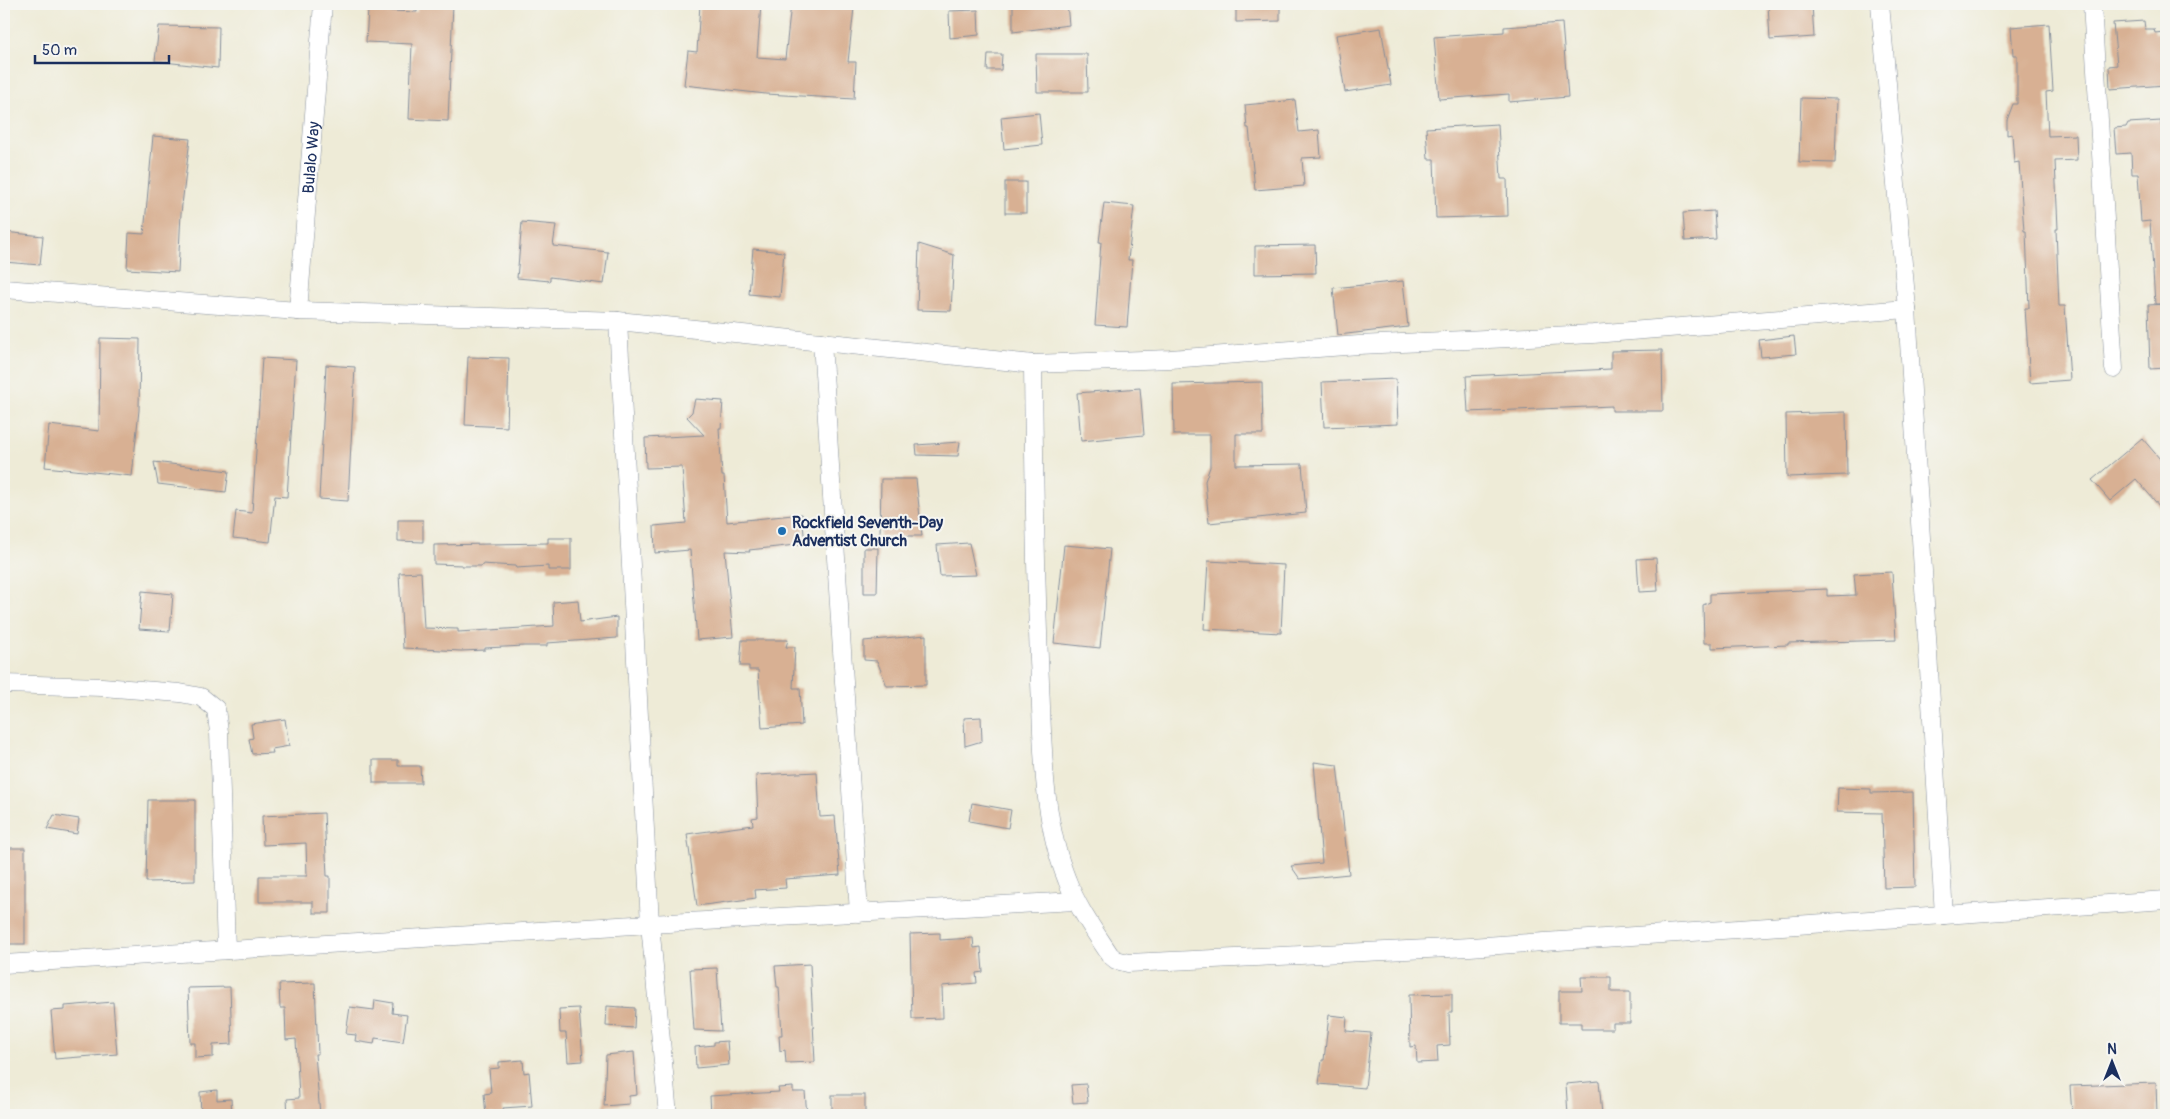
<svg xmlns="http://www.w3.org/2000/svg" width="2170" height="1119" font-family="Pangolin,sans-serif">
	<rect width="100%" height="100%" fill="#f6f6f2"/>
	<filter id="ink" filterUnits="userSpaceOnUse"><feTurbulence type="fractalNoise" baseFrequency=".02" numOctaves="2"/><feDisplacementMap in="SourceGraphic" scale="10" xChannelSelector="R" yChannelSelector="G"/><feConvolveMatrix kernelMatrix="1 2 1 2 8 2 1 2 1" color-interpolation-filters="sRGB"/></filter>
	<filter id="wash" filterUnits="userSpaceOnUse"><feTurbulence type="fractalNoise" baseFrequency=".0096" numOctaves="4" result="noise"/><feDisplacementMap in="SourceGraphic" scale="20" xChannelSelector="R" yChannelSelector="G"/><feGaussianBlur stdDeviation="1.12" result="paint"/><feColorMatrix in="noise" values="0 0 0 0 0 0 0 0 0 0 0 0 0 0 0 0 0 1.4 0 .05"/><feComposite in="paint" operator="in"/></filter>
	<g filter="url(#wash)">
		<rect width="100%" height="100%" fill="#eeebd7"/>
		<g id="blocks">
			<!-- building -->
			<g fill="#d8b093">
				<path d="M417 4H453L448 121 409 119 412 44 366 42 368 10 417 12Z"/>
				<path d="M700 4H761L757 57 785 59 791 4H820L854 8 848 62H856L854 99 766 94 684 85 688 51 697 52Z"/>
				<path d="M1013 4H1067L1069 25 1013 32Z"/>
				<path d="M1236 4H1280V21L1236 22Z"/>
				<path d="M1768 4H1812L1814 37 1770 40Z"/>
				<path d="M978 10 979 35 950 38 949 11Z"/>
				<path d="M2144 21 2145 29H2154L2155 33 2164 32 2166 85 2110 89 2109 66 2117 65 2113 23Z"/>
				<path d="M1562 23 1568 97 1509 102V94L1439 99 1434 37 1504 32V27Z"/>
				<path d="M2049 24 2053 91 2046 92 2048 136 2076 135 2077 160 2055 161 2058 229H2056L2059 306H2065L2070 380 2030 383 2025 308H2029L2026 231H2024L2019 162 2014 163 2012 134 2007 135V120L2013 104H2017V55H2013L2011 27Z"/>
				<path d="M159 26 219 27 218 68 155 61Z"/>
				<path d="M1381 28 1391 85 1345 92 1336 35Z"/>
				<path d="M988 54H1002L1001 70H987Z"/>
				<path d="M1036 54H1087L1088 92H1037Z"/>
				<path d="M1801 98 1837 99 1835 163 1799 162Z"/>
				<path d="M1295 100 1299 132 1319 130 1321 157 1302 158 1304 186 1255 190 1249 128H1247L1245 105Z"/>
				<path d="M1039 113 1042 145 1004 149 1001 117Z"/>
				<path d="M2161 121V126H2166V304H2155L2150 221 2141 222 2138 174H2132L2131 153 2116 154 2114 128 2126 127 2128 123Z"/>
				<path d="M1498 124 1501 179H1507L1508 216 1436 218 1434 159H1428L1426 128Z"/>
				<path d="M153 136 190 139 181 213 178 272 127 269 129 233 144 234Z"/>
				<rect x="1005" y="182" width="21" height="31"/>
				<path d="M1104 203 1134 206 1128 260H1132L1127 327 1095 325 1101 242H1099Z"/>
				<path d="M1714 211 1716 239 1685 241 1683 213Z"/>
				<path d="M522 222 556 225 553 246 608 252 604 284 550 277V281L517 278Z"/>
				<path d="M4 232 43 236 40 265 4 262Z"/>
				<path d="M919 244 954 255 951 311 917 310Z"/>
				<path d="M1315 245 1316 273 1255 274V246Z"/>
				<path d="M753 249 784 252 780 297 749 294Z"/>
				<path d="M1403 281 1408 327 1338 335 1333 288Z"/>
				<path d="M2166 304V368L2150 369 2148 305Z"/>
				<path d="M1794 336 1796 354 1761 357 1759 340Z"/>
				<path d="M100 338 140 339 139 410 132 476 45 467 49 425 99 431Z"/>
				<path d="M1662 350 1663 411H1612V406L1468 412 1466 376 1611 369V351Z"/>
				<path d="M468 357 509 358 507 427 465 425Z"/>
				<path d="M262 358 296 360 287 497 275 496 270 542 233 538 236 511 252 513Z"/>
				<path d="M326 365 355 367 348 501 319 499Z"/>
				<path d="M1396 379 1398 424 1324 427 1322 382Z"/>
				<path d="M1262 382 1263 434H1236V465L1302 464 1306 513 1209 523 1205 481 1210 467V435H1174L1173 384Z"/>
				<path d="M1140 388 1144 435 1081 441 1077 393Z"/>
				<path d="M695 399 723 401 721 428H719L722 476H724L727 522 802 514 805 544 749 550 750 552 725 551 733 637 697 640 690 550 655 553 654 526 686 523 682 467 646 468 645 438 704 435 687 417 692 412Z"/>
				<path d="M1846 412 1847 475 1787 477 1786 414Z"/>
				<path d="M2142 438 2166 466V514L2136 479 2110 501 2092 480Z"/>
				<path d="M960 442 958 456 917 455 916 445Z"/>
				<path d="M154 462 229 471 226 492 158 484Z"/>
				<path d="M881 479H916L922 536H880Z"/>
				<path d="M398 520H423V542L398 541Z"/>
				<path d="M548 538H571V570H548V566L516 568 515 566 482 564V566H462V565L434 564V545L548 543Z"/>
				<path d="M969 543 976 575 940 576 937 545Z"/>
				<path d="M1064 545 1110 549 1100 648 1054 643Z"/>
				<path d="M864 548H878L877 593H864Z"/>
				<path d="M1656 558 1658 591 1639 592 1637 559Z"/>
				<path d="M1208 561 1284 565 1281 633 1204 629Z"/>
				<path d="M421 572 424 628 458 629V632L554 626 553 602 578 600 580 622 617 617V638L547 643V646H524L485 648V650L461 651 403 648 399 573Z"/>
				<path d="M1892 572 1896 640 1788 643V645L1712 648V643H1704L1703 605 1710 602V594L1827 589V596L1856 595 1854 574Z"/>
				<path d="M142 591 173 594 170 631 139 629Z"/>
				<path d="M926 635V685L887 686 877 661 864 660V641Z"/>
				<path d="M742 640H788L786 647H795L793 688H800L802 725 762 728 758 670H749V666H740Z"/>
				<path d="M981 717 982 741 965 746 964 718Z"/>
				<path d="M285 719 289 746 272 749 273 753 252 754 249 739 253 738 251 724Z"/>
				<path d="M373 760H398V766H420L421 783H373Z"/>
				<path d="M1314 762 1337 765 1349 874 1300 879 1291 866 1322 863Z"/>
				<path d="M817 772 820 817 835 816 840 875 785 879 786 888 755 890 756 898 697 906 687 834 753 825 752 818 758 817 756 775Z"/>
				<path d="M1838 788 1871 789V793L1913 792 1915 887 1884 888 1882 813 1837 812Z"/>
				<path d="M148 800H195V881L146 882Z"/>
				<path d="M972 803 1011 810 1008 828 969 821Z"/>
				<path d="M324 813 327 876H330V913H313V902H259V876H307L306 843 263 845 262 816Z"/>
				<path d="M54 815 79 819 77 834 47 829Z"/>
				<rect x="4" y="848" width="21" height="96"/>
				<path d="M940 933V940L973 938 974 948 981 947 983 972 976 973 977 983 942 986 943 1018 912 1019 910 934Z"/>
				<path d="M810 964 815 1062 786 1063 785 1050 780 1051 779 1035H782L779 987H777L775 966Z"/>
				<path d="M717 968 721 1031 694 1030 690 969Z"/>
				<path d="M1581 977H1611V992H1630V1023H1613V1029H1581V1023H1559V991H1582Z"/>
				<path d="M315 983 318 1054H315L320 1115H288L287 1099 299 1098 296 1039 286 1040 285 1008H280L279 984Z"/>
				<path d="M230 987 232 1044 213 1045V1057L195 1058V1043H190L188 988Z"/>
				<path d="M1452 994V1012H1449L1450 1045 1437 1046 1438 1062 1417 1063 1416 1046 1410 1047 1409 995Z"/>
				<path d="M375 1000 393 1003 392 1013 407 1015 403 1042 375 1038 374 1044 355 1041 356 1035 346 1034 350 1007 374 1010Z"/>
				<path d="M113 1002 117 1054 55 1059 51 1011 65 1010V1006Z"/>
				<path d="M607 1006 635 1008 634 1028 606 1026Z"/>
				<path d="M579 1008 583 1061 568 1062 566 1033H560L559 1009Z"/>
				<path d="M1329 1015 1347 1017 1346 1031 1371 1033 1365 1088 1319 1084 1322 1060H1324Z"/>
				<path d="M727 1041 729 1065 696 1068 695 1047 714 1045V1042Z"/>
				<path d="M634 1052 637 1095 629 1096V1104L604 1106 606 1055Z"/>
				<path d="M523 1060 524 1073 529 1072 532 1106 503 1108 504 1114 486 1115 484 1094 491 1093 489 1069 499 1068V1062Z"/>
				<path d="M1599 1081 1602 1115H1568L1566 1084Z"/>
				<path d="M2156 1083 2157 1115H2072L2070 1086Z"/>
				<path d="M1086 1084 1088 1102 1073 1103 1071 1085Z"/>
				<path d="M793 1087V1092H805L807 1115H711L710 1096 779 1092 778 1088Z"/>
				<path d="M217 1090V1100L231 1099 232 1115H201L200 1092Z"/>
				<rect x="832" y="1095" width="33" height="20"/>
			</g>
		</g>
	</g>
	<g filter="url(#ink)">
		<use href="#blocks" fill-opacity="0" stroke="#848d9a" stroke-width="1"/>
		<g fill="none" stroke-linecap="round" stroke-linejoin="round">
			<defs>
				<g id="minor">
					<path d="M1880 4 1907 309 1944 915"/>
					<path d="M2092 4 2114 369"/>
					<path d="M4 289 298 311 618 321 650 924 668 1115"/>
					<path id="s1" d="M298 311 323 4"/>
					<path d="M618 321 1033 364 1170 359 1359 345 1593 334 1907 309"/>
					<path d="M822 342 859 913"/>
					<path d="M1033 364C1034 470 1035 576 1040 682 1043 748 1042 818 1067 880 1077 907 1095 932 1110 955L1116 960 1128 963 1470 947 2166 900"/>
					<path d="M4 684 102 687 180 693 201 697 216 709 219 732 226 950"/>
					<path d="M4 964 650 924 1076 901"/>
				</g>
			</defs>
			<!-- minor casing -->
			<use href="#minor" stroke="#848d9a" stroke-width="19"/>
			<!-- minor -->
			<use href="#minor" stroke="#fff" stroke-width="18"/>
		</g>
	</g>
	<!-- markers -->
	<circle fill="#1f6fb2" stroke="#f6f6f2" stroke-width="2" cx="782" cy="531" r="5"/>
	<g text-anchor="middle" stroke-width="4" stroke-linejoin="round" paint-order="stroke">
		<!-- street labels -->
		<g font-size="16" fill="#1b2f5e" stroke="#f6f6f2">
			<text dy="6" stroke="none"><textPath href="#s1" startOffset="154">Bulalo Way</textPath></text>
		</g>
		<!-- poi labels -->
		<g font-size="16" font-weight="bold" fill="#1b2f5e" stroke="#f6f6f2" text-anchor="start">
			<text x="792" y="528">Rockfield Seventh-Day<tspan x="792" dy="18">Adventist Church</tspan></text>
		</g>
	</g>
	<!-- margin -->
	<rect width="2170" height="1119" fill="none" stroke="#f6f6f2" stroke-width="20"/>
	<!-- north arrow -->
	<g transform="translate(2112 1062)" stroke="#f6f6f2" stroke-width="4" paint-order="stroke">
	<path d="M0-4L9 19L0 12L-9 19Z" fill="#1b2f5e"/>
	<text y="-8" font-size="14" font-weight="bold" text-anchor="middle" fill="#1b2f5e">N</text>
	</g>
	<!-- scale -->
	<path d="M35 55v8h134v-8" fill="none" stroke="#1b2f5e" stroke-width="2.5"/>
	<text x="42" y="55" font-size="15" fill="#1b2f5e" stroke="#f6f6f2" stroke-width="4" paint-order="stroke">50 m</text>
</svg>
